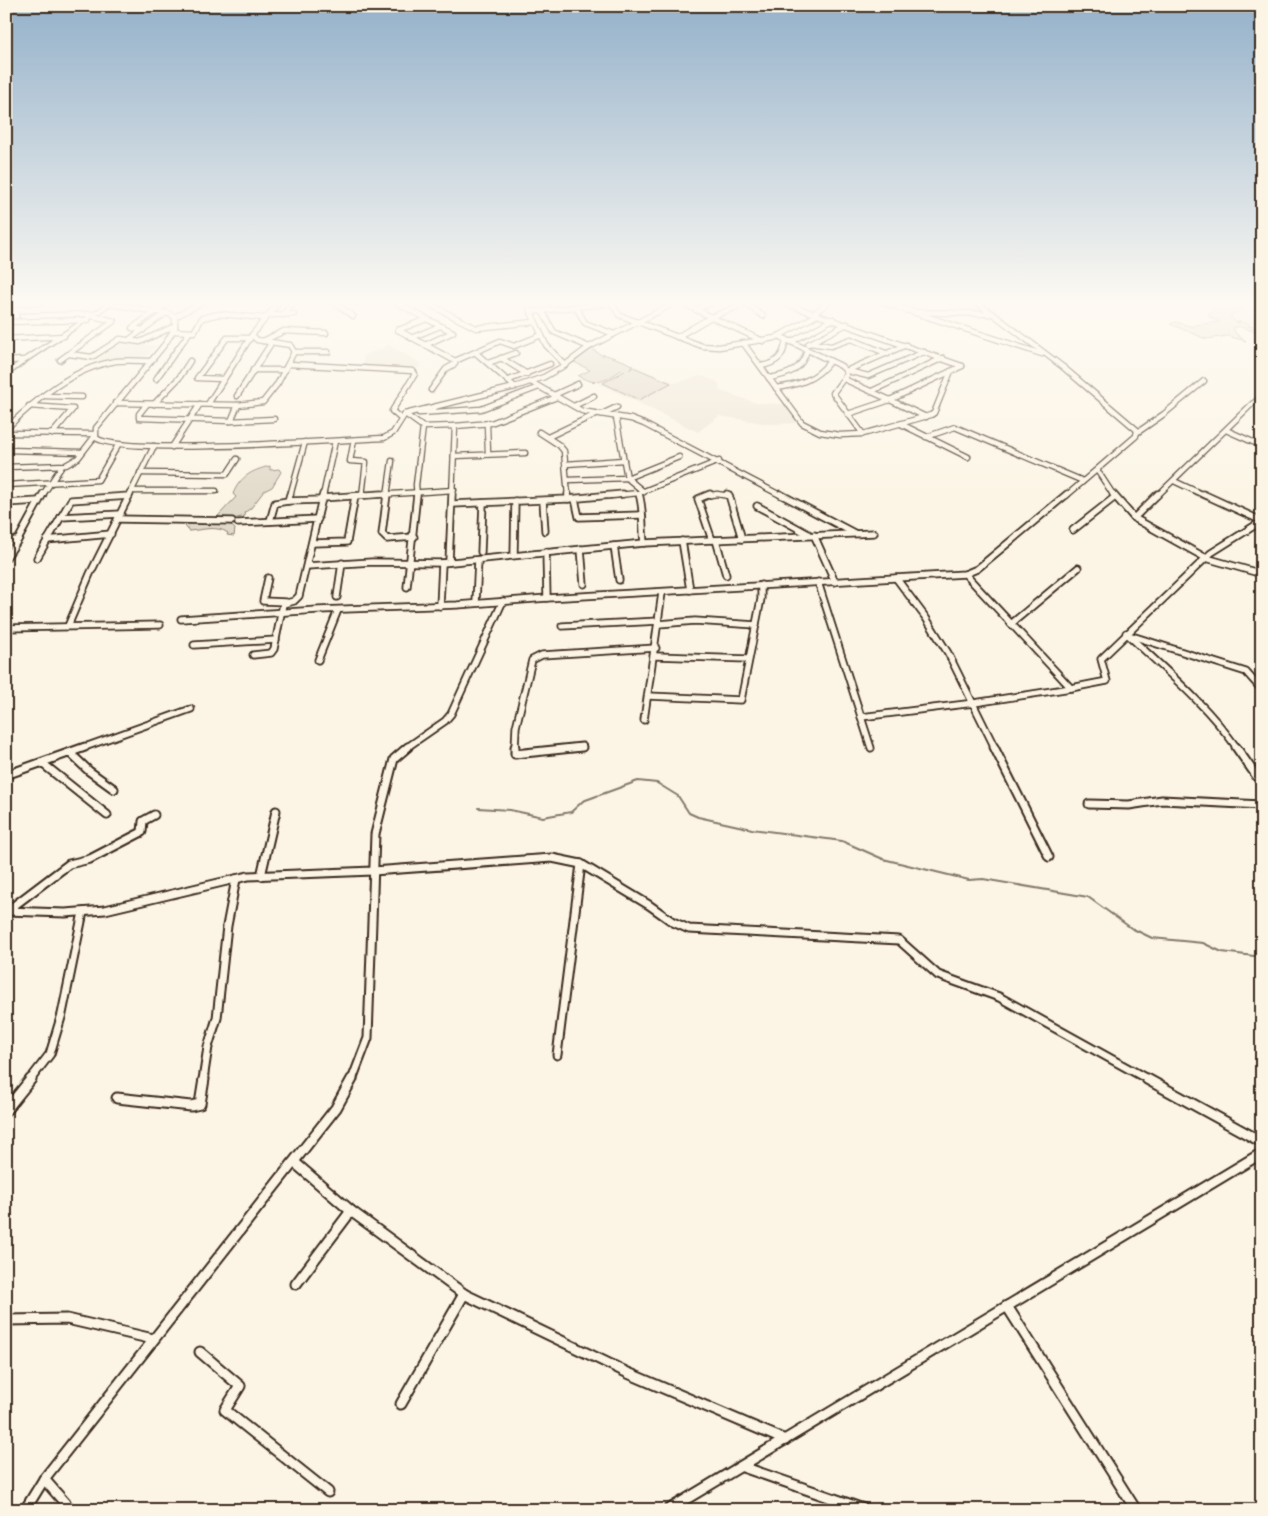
<svg xmlns="http://www.w3.org/2000/svg" width="1268" height="1516" font-family="Dekko,sans-serif">
	<rect width="100%" height="100%" fill="#fcf5e5"/>
	<filter id="ink" filterUnits="userSpaceOnUse"><feTurbulence type="fractalNoise" baseFrequency=".02" numOctaves="2"/><feDisplacementMap in="SourceGraphic" scale="10" xChannelSelector="R" yChannelSelector="G"/><feConvolveMatrix kernelMatrix="1 2 1 2 8 2 1 2 1" color-interpolation-filters="sRGB"/></filter>
	<g filter="url(#ink)">
		<!-- built -->
		<g fill="#eee6d6">
			<path d="M1250 303H1262V329L1231 318V315Z"/>
			<path d="M118 344 157 345 143 360H97Z"/>
			<path d="M389 345 420 363 422 366 420 368 363 367V356Z"/>
			<path d="M632 365 675 383 701 376 716 381 720 386 718 390 756 403 785 404 800 423 770 424 719 416 698 432 598 383Z"/>
		</g>
		<!-- green -->
		<g fill="#e0d8c8" stroke="#8e8173">
			<path d="M1223 303H1250L1231 315V318L1236 322 1240 323 1238 321 1249 324 1248 326 1261 329 1262 334 1241 327H1233L1236 334 1246 341 1228 336 1206 339 1170 324 1175 322 1194 327 1195 325 1219 322 1209 317 1208 314 1212 313 1213 310 1210 308 1214 307 1215 304 1222 306Z"/>
			<path d="M592 349 603 356V354L624 361 633 366 629 370 633 367 671 383 639 400 603 383 625 371 621 370C604 382 597 386 578 376L590 370 574 362Z"/>
			<path d="M270 466V470L279 469 281 472 272 487 264 491 251 508 244 513 245 516 230 520V524L235 529 234 536 227 535 228 533C217 525 202 530 189 531L185 526 189 521 208 524 215 523 218 516 236 497 233 494C240 476 253 470 270 466Z"/>
		</g>
		<g fill="none" stroke-linecap="round" stroke-linejoin="round">
			<!-- stream -->
			<path stroke="#85796b" stroke-width="2" d="M478 808 510 810 543 817 571 812 583 801 638 781 657 783 678 796 689 813 698 817 752 829 842 841 883 859 969 880 983 879 1088 897 1131 928 1152 938 1203 943 1222 952 1262 957"/>
			<defs>
				<g id="minor-far3">
					<path d="M335 303 353 316"/>
					<path d="M397 303 427 319"/>
					<path d="M427 303 476 328 534 322"/>
					<path d="M527 303 546 345 565 365"/>
					<path d="M612 303 619 315 702 346 719 347 775 338 817 315"/>
					<path d="M747 303 711 317 763 341"/>
					<path d="M784 303 962 366"/>
					<path d="M885 303 1042 354"/>
					<path d="M977 303 993 314"/>
					<path d="M6 304 40 303"/>
					<path d="M111 304 170 314 175 317V328L165 344 96 428V438C121 456 340 440 384 438L393 433 405 414 515 387 544 377 565 365 589 347 675 303"/>
					<path d="M746 304 763 316"/>
					<path d="M576 307 585 323 614 334"/>
					<path d="M696 310 711 303"/>
					<path d="M542 311 554 332 589 347"/>
					<path d="M531 312 610 303"/>
					<path d="M913 312 993 314 1063 367 1137 430 1136 436 1066 496"/>
					<path d="M813 314 828 303"/>
					<path d="M269 315 294 314"/>
					<path d="M283 315 293 303"/>
					<path d="M22 316 95 314"/>
					<path d="M175 317 201 303"/>
					<path d="M6 322 88 320"/>
					<path d="M143 330 132 328 168 303"/>
					<path d="M398 330 455 361 500 341 514 346 539 336"/>
					<path d="M398 330 427 319 453 332 425 345"/>
					<path d="M174 331 194 332 202 318 219 314 265 318"/>
					<path d="M779 336 841 366 846 371"/>
					<path d="M677 337 711 317 683 303"/>
					<path d="M411 338 440 326"/>
					<path d="M6 339 64 336"/>
					<path d="M130 339 166 313"/>
					<path d="M263 341 284 331 326 333"/>
					<path d="M791 342 833 319"/>
					<path d="M810 343 831 346 851 339 888 354"/>
					<path d="M744 344 802 423 820 432 840 435 863 434 931 415 934 413 951 371"/>
					<path d="M808 344 847 324"/>
					<path d="M294 352H328"/>
					<path d="M476 353 515 387"/>
					<path d="M69 354 92 357 120 339 140 342 175 326"/>
					<path d="M501 358 527 374"/>
					<path d="M60 360 114 321 93 316"/>
					<path d="M6 361 25 360"/>
					<path d="M488 363 516 353"/>
					<path d="M289 364 413 371 415 374 392 411 400 418"/>
					<path d="M761 366C778 363 784 356 786 339"/>
					<path d="M253 370H285"/>
					<path d="M846 371 906 345"/>
					<path d="M848 371 868 376 924 352"/>
					<path d="M846 375 833 393 863 434"/>
					<path d="M769 378C788 375 802 370 807 350"/>
					<path d="M156 379 189 333"/>
					<path d="M223 379 197 378 227 338H250"/>
					<path d="M844 379 890 400 962 366"/>
					<path d="M509 380 550 364"/>
					<path d="M531 382 582 411 631 419 644 424 782 496"/>
					<path d="M776 388C798 385 816 380 830 361"/>
					<path d="M431 390 446 369 455 364V361"/>
					<path d="M872 391 943 358"/>
					<path d="M554 395 578 384"/>
					<path d="M45 396 82 397"/>
					<path d="M237 396 270 345"/>
					<path d="M115 403 238 405 263 402 278 383 294 352 290 345 257 340 252 335"/>
					<path d="M147 404 139 414V418L231 421 238 405"/>
					<path d="M154 404 179 378 190 361"/>
					<path d="M208 404 252 335 278 303"/>
					<path d="M29 406 73 409 52 434"/>
					<path d="M574 406 594 396"/>
					<path d="M419 413 481 409 539 387"/>
					<path d="M405 414 423 427 455 426"/>
					<path d="M602 414 617 407"/>
					<path d="M848 414 890 400 926 417"/>
					<path d="M231 421 274 419"/>
					<path d="M487 424 488 454"/>
					<path d="M901 424 968 457"/>
					<path d="M6 429C36 399 73 368 116 361 128 360 139 361 151 361"/>
					<path d="M1226 430 1262 446"/>
					<path d="M539 432 559 445 564 451 568 496"/>
					<path d="M1138 432 1164 414 1204 381"/>
					<path d="M6 433 95 434"/>
					<path d="M548 437 596 414"/>
					<path d="M926 437 955 427 1083 481"/>
					<path d="M354 440 350 461 366 462 362 496"/>
					<path d="M172 447 200 404"/>
					<path d="M7 450 82 452"/>
					<path d="M454 456 525 453"/>
					<path d="M566 464 624 460"/>
					<path d="M6 467 66 465 78 458 95 436"/>
					<path d="M1097 470 1114 496"/>
					<path d="M140 473 227 474 237 459"/>
					<path d="M568 480 627 478 616 417"/>
					<path d="M1174 481 1206 496"/>
					<path d="M6 485 98 480 118 445"/>
					<path d="M131 491H216"/>
					<path d="M644 492 627 478 679 457"/>
					<path d="M639 493 640 496"/>
					<path d="M42 496 62 466"/>
					<path d="M129 496 154 446"/>
					<path d="M290 496 305 442"/>
					<path d="M323 496 335 441"/>
					<path d="M361 496 454 490"/>
					<path d="M387 496 392 461"/>
					<path d="M417 496 416 485 423 427"/>
					<path d="M452 496 455 426 491 423 557 397"/>
					<path d="M608 496 639 493 719 461"/>
					<path d="M705 496 717 494 729 496"/>
					<path d="M1157 496 1252 404 1262 397"/>
				</g>
				<g id="minor-far2">
					<path d="M290 494 288 501 322 500"/>
					<path d="M387 494 382 534 387 539 414 537"/>
					<path d="M568 494V499"/>
					<path d="M639 494C644 510 642 527 644 543"/>
					<path d="M710 494 698 499 712 540"/>
					<path d="M727 494 729 495 742 539"/>
					<path d="M780 494 854 533"/>
					<path d="M1113 494 1134 518 1206 558 1262 574"/>
					<path d="M1203 494 1262 521"/>
					<path d="M322 498 382 494"/>
					<path d="M575 499 579 517 641 515"/>
					<path d="M543 501 545 531"/>
					<path d="M6 503 39 501"/>
					<path d="M453 504 568 499 623 494"/>
					<path d="M757 506 810 535"/>
					<path d="M61 517 121 514"/>
					<path d="M1134 518 1158 494"/>
					<path d="M118 519 232 521"/>
					<path d="M270 521 275 503 288 501"/>
					<path d="M238 523 318 519"/>
					<path d="M1073 530 1115 497"/>
					<path d="M814 535 835 582"/>
					<path d="M47 540 111 534"/>
					<path d="M716 540 726 575"/>
					<path d="M6 541 18 540 43 494"/>
					<path d="M682 541 690 590"/>
					<path d="M313 543 347 542 355 496"/>
					<path d="M614 546 619 580"/>
					<path d="M581 549 584 584"/>
					<path d="M481 552 483 503"/>
					<path d="M546 552 547 598"/>
					<path d="M514 555 515 501"/>
					<path d="M6 558 18 540"/>
					<path d="M37 558 71 500 129 496"/>
					<path d="M449 562 452 494"/>
					<path d="M307 566 372 562 442 563 644 543 874 533"/>
					<path d="M268 578 263 601 286 602"/>
					<path d="M896 578 926 618 948 653 995 748"/>
					<path d="M818 582 871 748"/>
					<path d="M407 587 417 494"/>
					<path d="M337 597 342 563"/>
					<path d="M476 603 478 560"/>
					<path d="M440 606 442 563"/>
					<path d="M181 619 318 610 457 605 547 598 965 574 977 569 1067 494"/>
					<path d="M659 624 695 621 756 625"/>
					<path d="M1011 624 1078 568"/>
					<path d="M68 626 90 574 130 494"/>
					<path d="M562 626 659 621"/>
					<path d="M6 628 160 625"/>
					<path d="M1126 633C1164 669 1207 705 1237 748"/>
					<path d="M1132 636 1246 672 1262 690"/>
					<path d="M194 645 276 640"/>
					<path d="M253 655 271 653 274 649 283 604 294 601 299 596 323 494"/>
					<path d="M655 656 748 659"/>
					<path d="M318 660 338 610"/>
					<path d="M1071 688 1107 681 1101 659 1211 553 1262 521"/>
					<path d="M648 696 741 700 761 599V585"/>
					<path d="M861 717 974 703 1071 688 965 574"/>
					<path d="M644 720 662 593"/>
					<path d="M82 748 191 709"/>
					<path d="M406 748 445 721 451 714 503 601"/>
					<path d="M515 748 516 727 532 660 542 655 656 648"/>
					<path d="M573 748 582 747"/>
				</g>
				<g id="minor-far1">
					<path d="M515 747V754L582 747"/>
					<path d="M994 747 1049 857"/>
					<path d="M1236 747 1262 784"/>
					<path d="M70 753 89 771 114 789"/>
					<path d="M42 763 107 815"/>
					<path d="M6 775 85 747"/>
					<path d="M1089 804 1129 805 1162 800 1262 805"/>
					<path d="M261 876 276 811"/>
					<path d="M6 911 65 913 105 910 248 876 373 871 552 858 581 864 649 905 673 922 689 929 899 940 938 975 999 997 1149 1080"/>
					<path d="M7 911 69 864 90 859 142 832 143 821 154 815"/>
					<path d="M557 1055 581 864"/>
					<path d="M30 1080 50 1054 62 1014 83 912"/>
					<path d="M203 1080 208 1047 217 1018 227 926 236 879"/>
					<path d="M352 1080 368 1038 375 834 394 759 408 747"/>
				</g>
				<g id="minor">
					<path d="M1147 1079 1262 1142"/>
					<path d="M117 1098 191 1106 200 1104 204 1079"/>
					<path d="M6 1110 31 1079"/>
					<path d="M294 1162 351 1211 464 1294 628 1373 785 1440"/>
					<path d="M296 1284 351 1211"/>
					<path d="M1007 1306 1136 1510"/>
					<path d="M6 1320 67 1319 153 1339"/>
					<path d="M200 1352 240 1386 225 1410 328 1492"/>
					<path d="M401 1404 464 1294"/>
					<path d="M743 1467 866 1510"/>
					<path d="M44 1479 71 1510"/>
					<path d="M25 1510 44 1479 336 1108 352 1079"/>
					<path d="M668 1510 1262 1153"/>
				</g>
				<path id="highway" d="M108 303H114L27 361 6 377V372L23 359Z"/>
			</defs>
			<!-- minor-far3 casing -->
			<use href="#minor-far3" stroke="#3b2a1e" stroke-width="7"/>
			<!-- minor-far2 casing -->
			<use href="#minor-far2" stroke="#3b2a1e" stroke-width="9"/>
			<!-- minor-far1 casing -->
			<use href="#minor-far1" stroke="#3b2a1e" stroke-width="11"/>
			<!-- minor casing -->
			<use href="#minor" stroke="#3b2a1e" stroke-width="13"/>
			<!-- highway casing -->
			<use href="#highway" stroke="#3b2a1e" stroke-width="3"/>
			<!-- minor-far3 -->
			<use href="#minor-far3" stroke="#fcf5e5" stroke-width="4.5"/>
			<!-- minor-far2 -->
			<use href="#minor-far2" stroke="#fcf5e5" stroke-width="5.5"/>
			<!-- minor-far1 -->
			<use href="#minor-far1" stroke="#fcf5e5" stroke-width="7"/>
			<!-- minor -->
			<use href="#minor" stroke="#fcf5e5" stroke-width="9"/>
			<!-- highway -->
			<use href="#highway" fill="#fcf5e5" fill-rule="evenodd"/>
		</g>
	</g>
	<!-- sky -->
	<linearGradient id="sky" x2="0" y2="1"><stop stop-color="#94b1ca"/><stop offset="0.59" stop-color="#fefaf3"/><stop offset="1" stop-color="#fefaf3" stop-opacity="0"/></linearGradient>
	<rect width="1268" height="515" fill="url(#sky)"/>
	<!-- margin -->
	<rect width="1268" height="1516" fill="none" stroke="#fcf5e5" stroke-width="25"/>
	<rect x="12" y="12" width="1243" height="1491" fill="none" stroke="#3b2a1e" stroke-width="2" filter="url(#ink)"/>
</svg>
